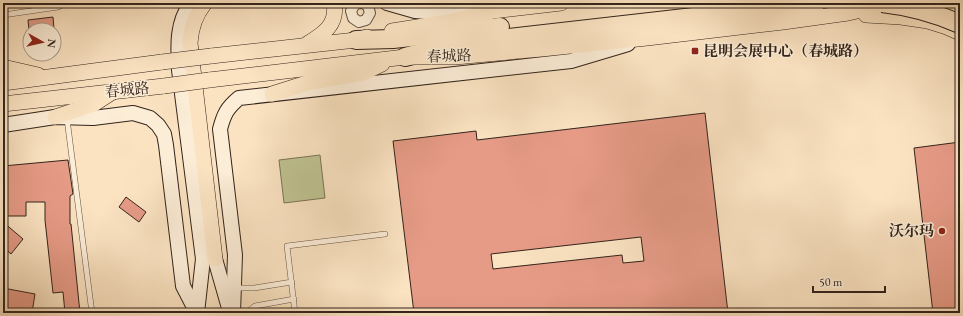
<svg xmlns="http://www.w3.org/2000/svg" width="963" height="316" font-family="'EB Garamond','Noto Serif SC',serif">
	<rect width="100%" height="100%" fill="#fbe3c2"/>
	<filter id="stains"><feTurbulence type="fractalNoise" baseFrequency=".005" numOctaves="4"/><feColorMatrix values="0 0 0 0 .2 0 0 0 0 .09 0 0 0 0 .02 0 0 0 .5 -.17"/></filter>
	<radialGradient id="worn" r=".72"><stop offset=".6" stop-color="#630" stop-opacity="0"/><stop offset="1" stop-color="#630" stop-opacity=".3"/></radialGradient>
	<!-- green -->
	<path fill="#c0c392" stroke="#7a7456" d="M320 155 325 198 284 203 279 160Z"/>
	<!-- building -->
	<g fill="#e69b87" stroke="#33241b" fill-rule="evenodd">
		<path d="M53 17 54 29 46 30H29L28 20Z"/>
		<path d="M705 113 728 313H414L393 141 476 131 477 140ZM641 237 644 261 623 263 622 255 493 269 491 254Z"/>
		<path d="M960 142V313H933L914 148Z"/>
		<path d="M68 160 73 194 70 196V224H71L80 313H65L63 292 53 293 45 220V202H26V216H3V166Z"/>
		<path d="M126 197 146 212 139 222 119 207Z"/>
		<path d="M3 222 23 239 11 254 3 247Z"/>
		<path d="M3 288 35 294 32 313H3Z"/>
	</g>
	<g fill="none" stroke-linecap="round" stroke-linejoin="round">
		<defs>
			<g id="lane">
				<path d="M3 15 58 7 66 3"/>
				<path d="M67 119 92 313"/>
				<path d="M235 288H254L292 282"/>
				<path d="M246 313 255 306 294 299"/>
				<path d="M295 313 287 246 385 234"/>
			</g>
			<path id="street" d="M360 3 355 4 351 11 353 18 359 22 366 20 370 13 368 6 363 3"/>
			<g id="secondary">
				<path d="M191 3C176 23 178 47 179 70L203 259 197 313"/>
				<path d="M387 3 415 11 440 13 475 12"/>
				<path d="M3 125 55 117 93 118 133 113 150 118 158 125 164 134 166 145 183 286 197 313"/>
				<path d="M215 259 229 308"/>
				<path d="M233 313 235 255 220 129C224 114 227 108 239 98L571 61 628 44"/>
			</g>
			<g id="primary">
				<path d="M205 3C195 15 191 27 190 43L215 259"/>
				<path d="M866 15 901 17 928 21 944 26 960 33"/>
				<path d="M392 31 449 22 493 11 561 3"/>
				<path d="M307 44C323 34 338 25 334 3"/>
				<path d="M211 56 356 40 367 37"/>
				<path d="M3 67 38 75"/>
				<path d="M209 80 405 57H455L541 49 647 38 783 22 848 13 893 3"/>
				<path d="M3 83 162 62"/>
				<path d="M272 94 307 83 363 73 382 64"/>
				<path d="M3 104 164 86"/>
				<path d="M55 117 94 104 111 93"/>
			</g>
			<g id="highway">
				<path d="M356 40 393 39 500 27"/>
				<path d="M405 57 457 44 816 3"/>
			</g>
		</defs>
		<!-- lane casing -->
		<use href="#lane" stroke="#655445" stroke-width="6"/>
		<!-- street casing -->
		<use href="#street" stroke="#655445" stroke-width="12"/>
		<!-- secondary casing -->
		<use href="#secondary" stroke="#33241b" stroke-width="16"/>
		<!-- primary casing -->
		<use href="#primary" stroke="#33241b" stroke-width="16"/>
		<!-- highway casing -->
		<use href="#highway" stroke="#33241b" stroke-width="20"/>
		<!-- lane -->
		<use href="#lane" stroke="#fcedd7" stroke-width="5"/>
		<!-- street -->
		<use href="#street" stroke="#fcedd7" stroke-width="10"/>
		<!-- secondary -->
		<use href="#secondary" stroke="#fcedd7" stroke-width="14"/>
		<!-- primary -->
		<use href="#primary" stroke="#fbe3c2" stroke-width="15"/>
		<!-- highway -->
		<use href="#highway" stroke="#fbe3c2" stroke-width="18"/>
		<defs>
			<g id="primary-bridge">
				<path d="M162 62 211 56"/>
				<path d="M164 86 209 80"/>
			</g>
			<path id="highway-bridge" d="M882 3C909 6 935 13 960 24"/>
		</defs>
		<!-- primary-bridge casing -->
		<use href="#primary-bridge" stroke="#33241b" stroke-width="16" stroke-linecap="butt"/>
		<!-- highway-bridge casing -->
		<use href="#highway-bridge" stroke="#33241b" stroke-width="20" stroke-linecap="butt"/>
		<!-- primary-bridge -->
		<use href="#primary-bridge" stroke="#fbe3c2" stroke-width="15"/>
		<!-- highway-bridge -->
		<use href="#highway-bridge" stroke="#fbe3c2" stroke-width="18"/>
	</g>
	<!-- markers -->
	<g fill="#8f2418" stroke="#fcedd7" stroke-width="1.5">
		<rect x="691" y="47" width="8" height="8" rx="2"/>
		<circle cx="942" cy="231" r="4"/>
	</g>
	<g text-anchor="middle" stroke-width="3" stroke-linejoin="round" paint-order="stroke">
		<!-- poi labels -->
		<g font-size="15" font-weight="bold" fill="#33241b" stroke="#fcedd7" text-anchor="start">
			<text x="703" y="56">昆明会展中心（春城路）</text>
			<text x="934" y="236" text-anchor="end">沃尔玛</text>
		</g>
		<!-- street labels -->
		<g font-size="15" fill="#33241b" stroke="#fcedd7">
			<text transform="translate(449 56) rotate(-2)" y="5">春城路</text>
			<text transform="translate(127 90) rotate(-6)" y="5">春城路</text>
		</g>
	</g>
	<!-- margin -->
	<rect width="963" height="316" fill="none" stroke="#fbe3c2" stroke-width="16"/>
	<rect x="4" y="4" width="955" height="308" fill="none" stroke="#33241b" stroke-width="2"/>
	<rect x="8" y="8" width="947" height="300" fill="none" stroke="#33241b"/>
	<!-- north arrow -->
	<g transform="translate(42 42) rotate(98)"><circle r="19" fill="#fcedd7" stroke="#ac9d8c"/>
	<path d="M0-3L7 15L0 10L-7 15Z" fill="#8f2418"/>
	<text y="-6" font-size="11" font-weight="bold" text-anchor="middle" fill="#33241b">N</text>
	</g>
	<!-- scale -->
	<path d="M813 286v6h72v-6" fill="none" stroke="#33241b" stroke-width="2"/>
	<text x="819" y="286" font-size="12" fill="#33241b" stroke="#fcedd7" stroke-width="3" paint-order="stroke">50 m</text>
	<rect width="100%" height="100%" filter="url(#stains)"/>
	<rect width="100%" height="100%" fill="url(#worn)"/>
</svg>
